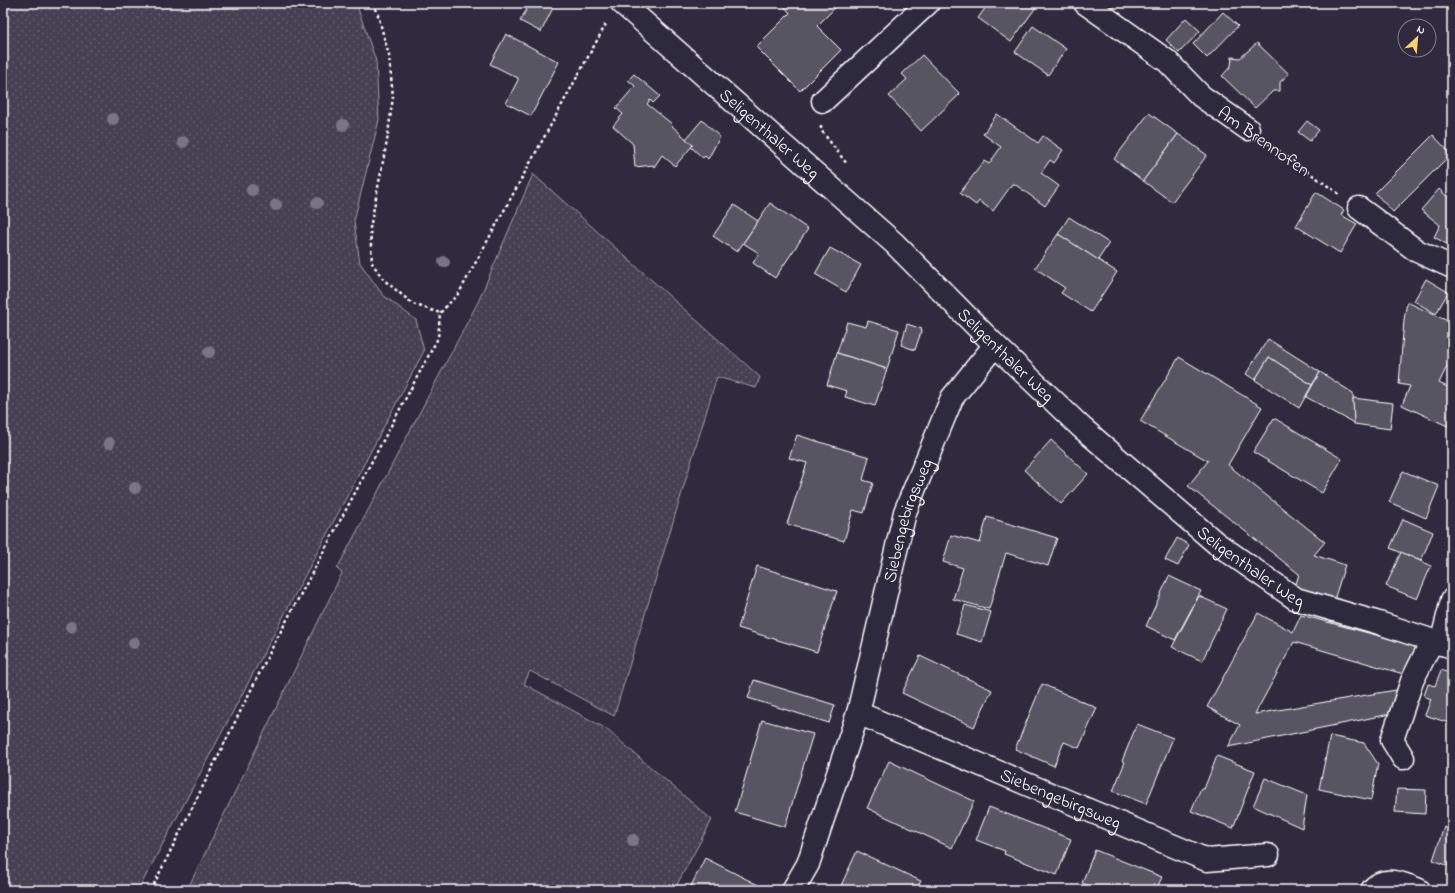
<svg xmlns="http://www.w3.org/2000/svg" width="1455" height="893" font-family="'Indie Flower',sans-serif">
	<defs>
		<pattern id="grass-dots" width="8" height="8" patternUnits="userSpaceOnUse"><rect width="8" height="8" fill="#464152"/><path d="M2 2h.1M6 6h.1" fill="none" stroke="#625e6c" stroke-width="1.8" stroke-linecap="round"/></pattern>
	</defs>
	<rect width="100%" height="100%" fill="#2f2a3d"/>
	<filter id="ink" filterUnits="userSpaceOnUse"><feTurbulence type="fractalNoise" baseFrequency=".025" numOctaves="2"/><feDisplacementMap in="SourceGraphic" scale="8" xChannelSelector="R" yChannelSelector="G"/><feConvolveMatrix kernelMatrix="1 2 1 2 8 2 1 2 1" color-interpolation-filters="sRGB"/></filter>
	<g filter="url(#ink)">
		<!-- grass -->
		<g fill="url(#grass-dots)" stroke="#a2a0a8">
			<path d="M3 3H356L376 61 379 120 354 221 360 263 383 295 416 320 424 351 141 885 140 890H3Z"/>
			<path d="M533 174 760 377 756 388 717 377 614 716 530 671 524 684 605 728 712 820 674 890H187L342 573 337 569 478 302Z"/>
		</g>
		<!-- building -->
		<g fill="#595564" stroke="#fff">
			<path d="M530 3H543L553 8 541 32 520 21Z"/>
			<path d="M781 3H840L817 26 841 50 800 91 756 47 790 13Z"/>
			<path d="M989 3H1039L1011 42 978 18Z"/>
			<path d="M1223 12 1238 26 1207 58 1193 44Z"/>
			<path d="M1186 18 1200 31 1179 53 1166 40Z"/>
			<path d="M1033 26 1066 49 1048 75 1015 52Z"/>
			<path d="M506 34 559 62 531 116 506 103 518 80V78L490 64Z"/>
			<path d="M1257 43 1289 74 1280 82V91H1273L1255 108 1222 76 1231 66 1232 57 1240 58Z"/>
			<path d="M922 55 960 94 921 131 889 96 907 79 902 74Z"/>
			<path d="M634 74 660 96 653 103 650 100 647 104 672 124 671 125 693 145 675 166 662 155 654 167 653 165 635 167 633 144 613 126 623 114 616 108 635 86 628 80Z"/>
			<path d="M1149 113 1178 134 1143 181 1114 159Z"/>
			<path d="M997 114 1038 143 1043 136 1063 150 1054 163 1050 160 1041 173 1059 186 1045 206 1013 183 993 211 979 201 976 205 960 193 984 161 989 164 1001 147 983 134Z"/>
			<path d="M702 120 720 137 708 159 705 156 703 158 691 147 693 145 686 139Z"/>
			<path d="M1307 121 1319 130 1310 141 1298 132Z"/>
			<path d="M1178 134 1207 155 1172 202 1143 181Z"/>
			<path d="M1433 135 1451 154 1393 212 1375 193Z"/>
			<path d="M1439 189 1452 201V247L1434 237 1440 225 1421 210Z"/>
			<path d="M1316 192 1344 210 1341 215 1357 224 1340 253 1296 226Z"/>
			<path d="M770 203 808 229 775 278 753 263 759 253 743 243Z"/>
			<path d="M734 205 758 221 737 252 713 236Z"/>
			<path d="M1069 217 1109 243 1098 260 1058 234Z"/>
			<path d="M1058 234 1117 272 1091 312 1061 293 1065 288 1035 268Z"/>
			<path d="M830 248 861 265 846 292 815 274Z"/>
			<path d="M1426 279 1448 292 1436 314 1414 301Z"/>
			<path d="M1407 302 1452 323V356L1439 383 1452 389V428L1402 405 1410 386 1399 384 1404 320Z"/>
			<path d="M868 321 899 330 887 369 837 353 847 322 866 327Z"/>
			<path d="M907 324 922 329 915 350 901 345Z"/>
			<path d="M1268 339 1320 372 1312 385 1269 357 1255 380 1246 374Z"/>
			<path d="M837 353 887 369 875 406 845 397 847 391 827 385Z"/>
			<path d="M1179 357 1262 407 1228 465 1325 542 1314 555 1345 565 1334 600 1295 587 1299 574 1188 486 1208 461 1140 421Z"/>
			<path d="M1269 357 1312 385 1299 408 1255 380Z"/>
			<path d="M1320 372 1353 393 1354 423 1306 397Z"/>
			<path d="M1353 398 1393 403 1390 429 1354 424Z"/>
			<path d="M1274 418 1342 459 1322 493 1253 452Z"/>
			<path d="M797 435 869 457 863 480 873 483 864 513 853 510 844 541 787 524 807 463 789 458Z"/>
			<path d="M1051 440 1088 474 1061 504 1024 470Z"/>
			<path d="M1403 471 1439 486 1426 518 1389 502Z"/>
			<path d="M987 517 1057 538 1048 566 1006 553 989 609 953 599 963 568 943 562 951 535 980 543Z"/>
			<path d="M1403 519 1433 532 1421 561 1390 548Z"/>
			<path d="M1177 538 1189 545 1178 566 1165 560Z"/>
			<path d="M1401 552 1431 566 1417 599 1386 586Z"/>
			<path d="M757 566 837 591 817 652 738 628Z"/>
			<path d="M1169 576 1201 591 1175 640 1146 626Z"/>
			<path d="M1199 596 1227 609 1202 661 1172 647Z"/>
			<path d="M965 605 991 612 982 642 956 634Z"/>
			<path d="M1258 613 1293 632 1301 615 1417 646 1407 675 1294 642 1255 714 1402 689 1395 713 1228 747 1240 725 1207 707Z"/>
			<path d="M920 656 992 690 974 727 902 693Z"/>
			<path d="M1441 670 1452 674V724L1425 715 1431 699 1424 696 1428 684 1435 686Z"/>
			<path d="M754 680 835 705 829 723 748 698Z"/>
			<path d="M1042 684 1097 708 1079 748 1064 742 1054 766 1015 749Z"/>
			<path d="M762 720 813 734 785 827 735 812Z"/>
			<path d="M1137 724 1173 738 1146 804 1113 791 1125 762 1122 761Z"/>
			<path d="M1330 736 1364 743 1378 764 1371 800 1319 789Z"/>
			<path d="M1217 756 1255 771 1233 828 1191 811 1201 788 1204 789Z"/>
			<path d="M889 761 974 801 952 848 867 808Z"/>
			<path d="M1265 778 1307 795 1302 828 1253 806Z"/>
			<path d="M1397 789 1426 790 1425 814 1395 812Z"/>
			<path d="M989 807 1071 839 1057 875 1004 854 1005 851 976 840Z"/>
			<path d="M1444 827 1452 830V867L1433 860Z"/>
			<path d="M1095 850 1162 877 1156 890H1099L1082 883Z"/>
			<path d="M857 851 921 881 916 890H839Z"/>
			<path d="M705 858 760 886 758 890H694L690 888Z"/>
		</g>
		<g fill="none" stroke-linecap="round" stroke-linejoin="round">
			<defs>
				<g id="minor">
					<path id="s1" d="M622 3 894 243 995 345 1081 427 1216 543 1296 599 1379 623 1452 647"/>
					<path d="M1085 3 1167 61 1201 96 1248 129"/>
					<path d="M823 101 928 3"/>
					<path d="M1359 208 1417 251 1452 267"/>
					<path d="M1441 644 1452 600"/>
					<path id="s2" d="M858 713 1207 860 1268 855"/>
					<path d="M1403 758 1392 740 1412 681 1432 641"/>
					<path id="s3" d="M793 890 808 864 858 713 905 512 952 398 995 345"/>
					<path d="M1372 890C1384 875 1404 884 1419 890"/>
				</g>
			</defs>
			<!-- minor casing -->
			<use href="#minor" stroke="#fff" stroke-width="25"/>
			<!-- path -->
			<g stroke="#fff" stroke-width="2.5" stroke-dasharray="3 3" stroke-linecap="butt">
				<path d="M372 3 378 15 389 56 393 97 387 141 370 228 372 263 384 280 413 304 440 313"/>
				<path d="M821 126V130L847 164"/>
				<path d="M1268 143 1339 194"/>
				<path d="M151 890 274 644 438 338 440 313 459 293 606 24"/>
			</g>
			<!-- minor -->
			<use href="#minor" stroke="#2f2a3d" stroke-width="22"/>
		</g>
		<!-- trees -->
		<g fill="#797582">
			<circle cx="113" cy="119" r="6"/>
			<circle cx="343" cy="125" r="6"/>
			<circle cx="183" cy="142" r="6"/>
			<circle cx="252" cy="190" r="6"/>
			<circle cx="317" cy="203" r="6"/>
			<circle cx="276" cy="205" r="6"/>
			<circle cx="444" cy="262" r="6"/>
			<circle cx="209" cy="352" r="6"/>
			<circle cx="109" cy="443" r="6"/>
			<circle cx="135" cy="488" r="6"/>
			<circle cx="71" cy="627" r="6"/>
			<circle cx="134" cy="643" r="6"/>
			<circle cx="633" cy="840" r="6"/>
		</g>
	</g>
	<g text-anchor="middle" stroke-width="3" stroke-linejoin="round" paint-order="stroke">
		<!-- street labels -->
		<g font-size="18" fill="#fff" stroke="#2f2a3d">
			<text dy="6" stroke="none"><textPath href="#s1" startOffset="197">Seligenthaler Weg</textPath></text>
			<text transform="translate(1264 141) rotate(35)" y="6">Am Brennofen</text>
			<text dy="6" stroke="none"><textPath href="#s1" startOffset="521">Seligenthaler Weg</textPath></text>
			<text dy="6" stroke="none"><textPath href="#s3" startOffset="388">Siebengebirgsweg</textPath></text>
			<text dy="6" stroke="none"><textPath href="#s1" startOffset="845">Seligenthaler Weg</textPath></text>
			<text dy="6" stroke="none"><textPath href="#s2" startOffset="220">Siebengebirgsweg</textPath></text>
		</g>
	</g>
	<!-- margin -->
	<rect width="1455" height="893" fill="none" stroke="#2f2a3d" stroke-width="16"/>
	<rect x="8" y="8" width="1439" height="877" fill="none" stroke="#fff" stroke-width="1.5" filter="url(#ink)"/>
	<!-- north arrow -->
	<g transform="translate(1417 38) rotate(26)"><circle r="19" fill="#2f2a3d" stroke="#827f8b"/>
	<path d="M0-3L7 15L0 10L-7 15Z" fill="#ffd166"/>
	<text y="-6" font-size="11" font-weight="bold" text-anchor="middle" fill="#ffffff">N</text>
	</g>
</svg>
